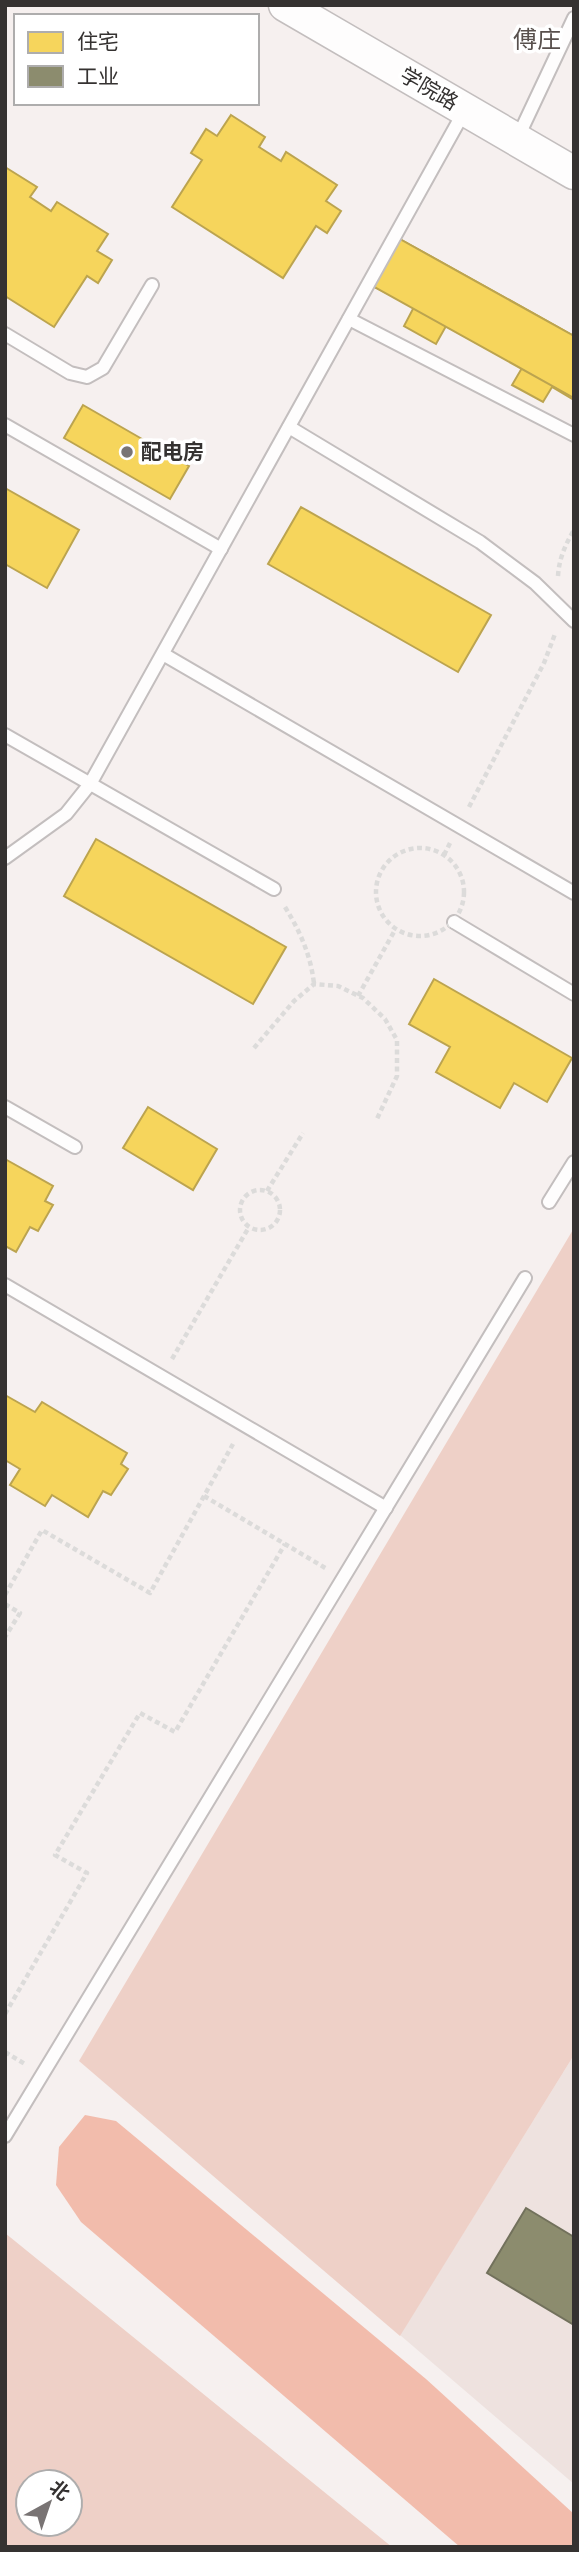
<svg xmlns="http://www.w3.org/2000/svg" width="579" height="2552" font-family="'Golos Text','Noto Sans SC',sans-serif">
	<rect width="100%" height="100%" fill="#f6f0ef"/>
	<!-- built -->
	<path fill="#eee2df" d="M574 2055V2484L400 2335Z"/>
	<!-- green -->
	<g fill="#eed0c7" fill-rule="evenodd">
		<path d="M574 1228V2055L400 2336 79 2061Z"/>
		<path d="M5 2233 392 2547H5ZM28 2482H70V2524H28Z"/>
	</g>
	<!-- water -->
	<path fill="#f2bcac" d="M85 2115 116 2121 426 2379 574 2514V2547H460L81 2222 56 2185 59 2147Z"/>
	<!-- homes -->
	<g fill="#f6d55c" stroke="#bca44f" stroke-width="2">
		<path d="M231 115 265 137 259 147 281 161 286 152 337 185 326 201 341 211 327 233 316 226 283 278 172 207 202 160 191 153 206 129 217 136Z"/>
		<path d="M5 167 37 187 30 197 51 211 57 202 108 234 97 251 112 260 98 283 87 276 54 327 5 296Z"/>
		<path d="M398 238 574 336V400L552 387 543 402 512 385 522 368 446 326 436 344 404 326 414 307 371 285Z"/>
		<path d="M398 238 574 336V398L371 285Z"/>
		<path d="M83 405 189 466 170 499 64 438Z"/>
		<path d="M5 488 79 530 47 588 5 564Z"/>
		<path d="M301 507 491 615 458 672 268 564Z"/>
		<path d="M96 839 286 947 253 1004 64 896Z"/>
		<path d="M434 979 572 1058 547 1102 514 1083 500 1108 436 1072 450 1047 409 1024Z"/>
		<path d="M148 1107 217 1149 193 1190 123 1148Z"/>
		<path d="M5 1159 53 1186 45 1201 53 1205 38 1231 30 1227 16 1252 5 1246Z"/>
		<path d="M5 1395 35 1412 42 1402 127 1453 121 1464 128 1469 111 1495 103 1491 88 1517 52 1495 45 1506 10 1485 20 1469 5 1460Z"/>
	</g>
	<!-- industry -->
	<path fill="#8c8c6e" stroke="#72715c" stroke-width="2" d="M526 2208 574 2237V2325L487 2273Z"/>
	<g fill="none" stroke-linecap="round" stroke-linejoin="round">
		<defs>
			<g id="service">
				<path d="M517 139 574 18"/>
				<path d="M349 319 574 435"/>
				<path d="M5 334 70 373 87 377 103 368 152 285"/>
				<path d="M5 425 221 549"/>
				<path d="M289 427 480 542 535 583 574 621"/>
				<path d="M163 654 574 893"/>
				<path d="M5 735 274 889"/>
				<path d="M5 858 66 814 90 784 465 110"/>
				<path d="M454 922 574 994"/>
				<path d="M5 1107 75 1147"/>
				<path d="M549 1202 574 1162"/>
				<path d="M5 1285 386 1508"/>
				<path d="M5 2136 525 1278"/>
			</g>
			<path id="tertiary" d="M285 5 574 173"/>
		</defs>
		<!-- service casing -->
		<use href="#service" stroke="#c3bebe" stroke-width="16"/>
		<!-- tertiary casing -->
		<use href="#tertiary" stroke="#c3bebe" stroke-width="35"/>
		<!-- path -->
		<g stroke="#dcdbda" stroke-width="4.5" stroke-dasharray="5 3.5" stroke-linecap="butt">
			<path d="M558 576C559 559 565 545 574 530"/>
			<path d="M469 807 544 663 555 634"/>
			<circle cx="420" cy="892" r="44"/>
			<path d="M444 855 450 843"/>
			<path d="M285 907C300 931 311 956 314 984"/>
			<path d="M358 996 395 930"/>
			<path d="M254 1048 294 1001 314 984 338 986 363 998 385 1019 397 1040V1076L376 1121"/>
			<circle cx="260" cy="1210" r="20"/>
			<path d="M267 1191 303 1133"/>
			<path d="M172 1359 249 1227"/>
			<path d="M204 1496 327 1569"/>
			<path d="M5 1595 42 1530 150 1593 233 1444"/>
			<path d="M5 1604 20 1613 5 1637"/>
			<path d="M5 2014 87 1873 55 1855 140 1713 175 1732 285 1544"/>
			<path d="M5 2052 25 2064"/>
		</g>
		<!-- service -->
		<use href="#service" stroke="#fefdfd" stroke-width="12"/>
		<!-- tertiary -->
		<use href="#tertiary" stroke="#fefdfd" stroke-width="32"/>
	</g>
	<!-- markers -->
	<circle fill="#797474" stroke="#fff" stroke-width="2.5" cx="127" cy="452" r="7"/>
	<g text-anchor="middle" stroke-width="7" stroke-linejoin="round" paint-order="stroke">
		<!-- street labels -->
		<g font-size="21" fill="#353231" stroke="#fff">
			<text transform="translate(429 89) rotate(30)" y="7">学院路</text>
		</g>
		<!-- poi labels -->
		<g font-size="21" font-weight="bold" fill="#353231" stroke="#fff" text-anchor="start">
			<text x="141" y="459">配电房</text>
		</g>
		<!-- quarter labels -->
		<g font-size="24" fill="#58504d" stroke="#fff">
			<text x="537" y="48">傅庄</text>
		</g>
	</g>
	<!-- border -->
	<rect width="579" height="2552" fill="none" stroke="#353231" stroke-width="14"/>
	<!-- legend -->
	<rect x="14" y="14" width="245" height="91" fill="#ffffff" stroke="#aeadad" stroke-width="2"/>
	<rect x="28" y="32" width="35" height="21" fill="#f6d55c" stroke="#aeadad" stroke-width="2"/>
	<text x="77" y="49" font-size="21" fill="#353231">住宅</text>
	<rect x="28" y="66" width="35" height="21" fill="#8c8c6e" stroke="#aeadad" stroke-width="2"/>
	<text x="77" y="84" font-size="21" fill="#353231">工业</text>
	<!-- north arrow -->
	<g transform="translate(49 2503) rotate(40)"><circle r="33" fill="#ffffff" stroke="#aeadad" stroke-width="2"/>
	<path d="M0-5L12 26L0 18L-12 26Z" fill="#797474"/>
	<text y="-10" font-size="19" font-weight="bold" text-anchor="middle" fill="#353231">北</text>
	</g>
</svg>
